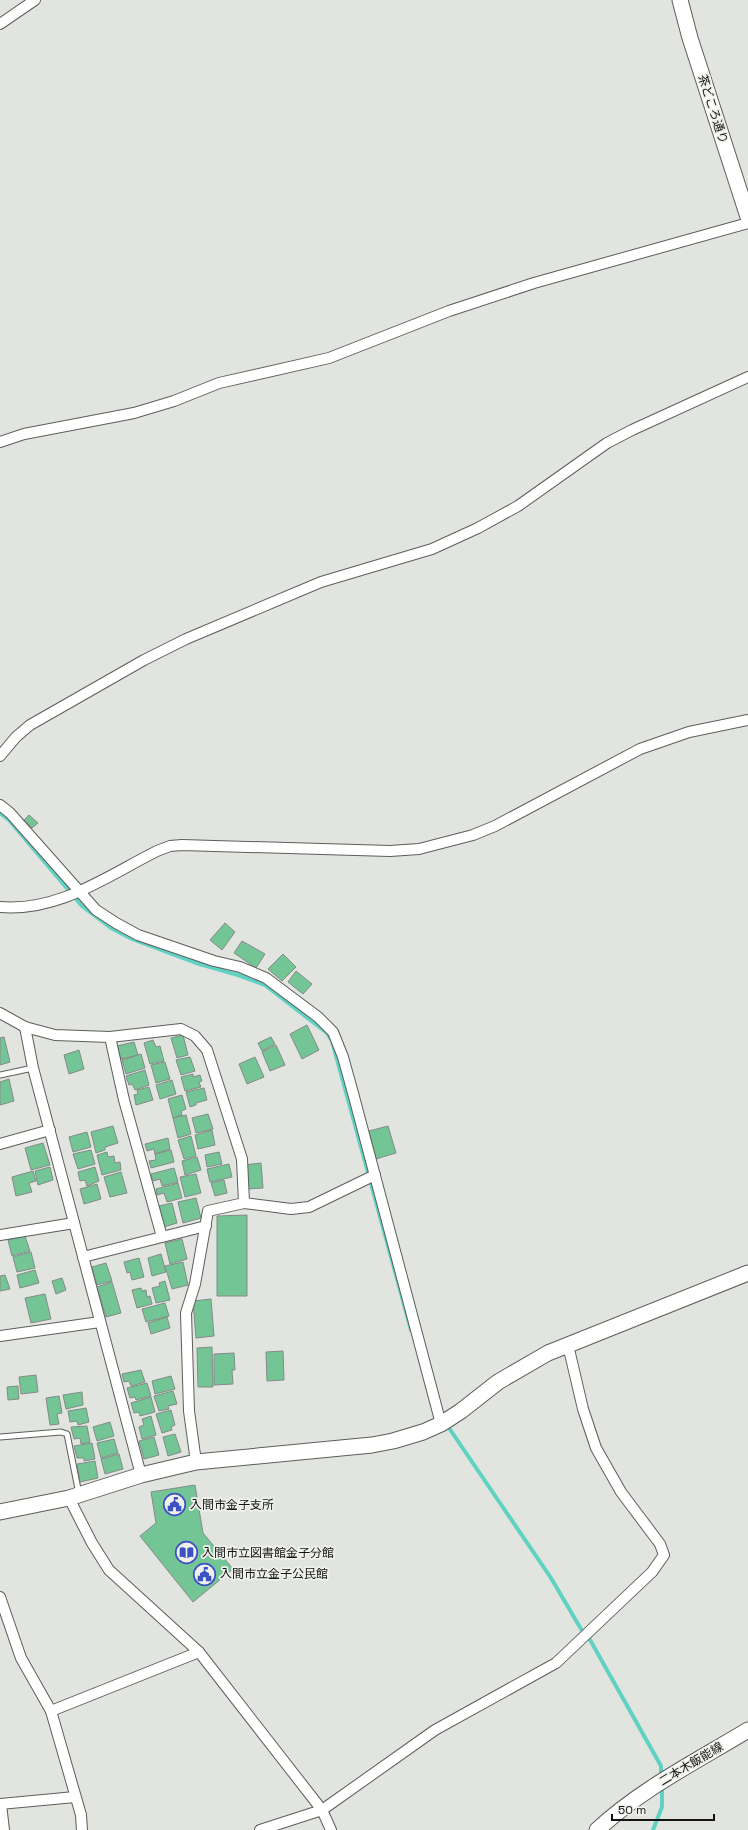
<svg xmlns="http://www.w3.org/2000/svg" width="748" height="1830" font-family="'Space Grotesk','Noto Sans JP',sans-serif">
	<rect width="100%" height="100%" fill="#e1e4df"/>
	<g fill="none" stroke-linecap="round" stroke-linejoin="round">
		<!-- stream -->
		<g stroke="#5fd2c4" stroke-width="4">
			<path d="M0 813 9 820 82 906 111 928 132 939 196 963 238 975 265 985 327 1033 332 1041 411 1330"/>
			<path d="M447 1425 551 1578 581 1629 589 1638 661 1766V1777"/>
			<path d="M653 1830 662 1807V1786"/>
		</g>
	</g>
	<!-- building -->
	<g fill="#74c595" stroke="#858a87">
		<path d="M29 815 38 823 32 828 24 820Z"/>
		<path d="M225 923 235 932 222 950 210 940Z"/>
		<path d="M242 941 265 954 256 968 234 953Z"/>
		<path d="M283 954 296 967 282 981 268 969Z"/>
		<path d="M296 971 312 984 303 994 288 982Z"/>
		<path d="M307 1025 319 1050 302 1059 290 1034Z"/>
		<path d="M183 1035 188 1055 177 1058 171 1038Z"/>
		<path d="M4 1037 10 1062 0 1065V1038Z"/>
		<path d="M271 1037 275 1044 262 1051 258 1043Z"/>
		<path d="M153 1040 156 1047 160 1046 164 1061 150 1064 144 1043Z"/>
		<path d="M134 1042 138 1055 121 1059 117 1046Z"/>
		<path d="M276 1045 285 1065 270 1071 262 1052Z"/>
		<path d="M79 1050 84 1069 69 1074 64 1055Z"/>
		<path d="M141 1054 145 1068 126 1074 122 1060Z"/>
		<path d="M190 1057 195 1071 181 1075 176 1060Z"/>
		<path d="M255 1057 264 1077 247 1084 239 1064Z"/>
		<path d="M165 1062 170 1079 156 1083 151 1065Z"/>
		<path d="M145 1070 149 1085 135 1090 132 1084 129 1085 126 1076Z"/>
		<path d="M193 1074V1077L200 1075 202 1081 199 1082 201 1087 185 1091 181 1077Z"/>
		<path d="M9 1079 14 1101 0 1105V1082Z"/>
		<path d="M172 1080 176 1094 160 1099 156 1085Z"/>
		<path d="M149 1087 153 1100 136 1105 134 1095 138 1094 137 1090Z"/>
		<path d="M204 1088 207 1100 196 1103V1105L190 1107 186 1092Z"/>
		<path d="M182 1095 186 1109 181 1111 182 1115 173 1118 168 1099Z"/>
		<path d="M208 1114 213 1129 196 1133 192 1118Z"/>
		<path d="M186 1115 191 1134 178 1138 173 1118Z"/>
		<path d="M113 1126 118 1143 105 1147V1150L96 1153 91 1132Z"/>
		<path d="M388 1126 396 1153 376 1159 369 1131Z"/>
		<path d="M212 1130 215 1145 198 1149 195 1135Z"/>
		<path d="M87 1132 91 1147 73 1152 69 1137Z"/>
		<path d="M191 1136 196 1156 184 1159 178 1140Z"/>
		<path d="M168 1138 170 1149 155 1154 154 1149 147 1151 145 1144Z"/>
		<path d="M43 1143 50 1165 31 1170 25 1148Z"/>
		<path d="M91 1150 95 1164 78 1169 73 1154Z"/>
		<path d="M171 1150 174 1162 151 1168 149 1161 156 1160 155 1154Z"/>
		<path d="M107 1152 108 1157 114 1156 115 1163 120 1162 121 1170 102 1175 97 1155Z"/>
		<path d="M219 1152 222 1164 207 1167 205 1155Z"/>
		<path d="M197 1157 201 1170 185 1175 182 1161Z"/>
		<path d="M261 1163 263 1188 247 1189 244 1165Z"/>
		<path d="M229 1164 232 1177 210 1182 207 1169Z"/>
		<path d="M50 1167 53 1180 38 1185 35 1171Z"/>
		<path d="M95 1167 99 1181 87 1186 85 1180 80 1181 78 1172Z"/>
		<path d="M174 1168 178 1182 162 1186 160 1179 153 1181 151 1174Z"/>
		<path d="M33 1171 36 1181 29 1183 32 1192 16 1196 12 1177Z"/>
		<path d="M121 1172 127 1193 110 1197 104 1177Z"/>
		<path d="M196 1174 201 1193 185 1197 180 1177Z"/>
		<path d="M224 1180 227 1193 215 1196 211 1183Z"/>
		<path d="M178 1183 182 1198 167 1202 164 1193 157 1195 156 1189Z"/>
		<path d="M97 1184 101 1199 84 1204 80 1189Z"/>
		<path d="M196 1198 201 1218 183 1223 178 1202Z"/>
		<path d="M172 1203 177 1223 164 1227 159 1206Z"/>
		<path d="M247 1215V1296H217V1216Z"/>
		<path d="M25 1236 30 1251 12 1256 8 1240Z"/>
		<path d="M182 1239 187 1259 170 1264 165 1243Z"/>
		<path d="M31 1252 35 1268 17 1272 13 1257Z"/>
		<path d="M161 1254 166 1272 152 1276 148 1258Z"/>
		<path d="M139 1258 144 1277 132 1280 130 1272 127 1273 124 1262Z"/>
		<path d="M183 1262 188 1285 172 1289 165 1266Z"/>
		<path d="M106 1263 112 1281 97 1285 92 1267Z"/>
		<path d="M35 1270 39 1283 20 1288 17 1275Z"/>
		<path d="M5 1275 10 1289 0 1291V1276Z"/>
		<path d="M62 1278 66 1290 56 1294 52 1281Z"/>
		<path d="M165 1281 170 1300 156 1303 152 1288 160 1286 159 1283Z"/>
		<path d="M112 1282 121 1313 106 1317 97 1287Z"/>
		<path d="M141 1288 142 1291 146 1290 147 1297 150 1296 152 1304 137 1308 132 1290Z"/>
		<path d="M45 1294 51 1319 31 1323 25 1298Z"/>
		<path d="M211 1299 214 1336 196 1338 193 1301Z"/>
		<path d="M165 1303 169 1316 146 1322 142 1309Z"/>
		<path d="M167 1317 170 1328 151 1334 148 1323Z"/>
		<path d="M212 1347 213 1387H198L197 1348Z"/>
		<path d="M283 1351 284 1380 267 1381 266 1352Z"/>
		<path d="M234 1353 235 1370H232L233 1384 214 1385V1354Z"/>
		<path d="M141 1370 145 1382 131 1386 129 1381 124 1382 122 1374Z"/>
		<path d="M36 1375 38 1392 21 1394 19 1377Z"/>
		<path d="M171 1376 175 1389 155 1394 152 1381Z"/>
		<path d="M147 1383 151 1396 136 1400 135 1397 130 1398 127 1388Z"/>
		<path d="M18 1386 19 1399 8 1400 7 1387Z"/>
		<path d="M173 1391 177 1404 168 1406 169 1409 159 1411 154 1396Z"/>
		<path d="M82 1392 83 1405 66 1409 63 1395Z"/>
		<path d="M59 1396 62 1413 57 1414 59 1424 50 1425 46 1398Z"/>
		<path d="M151 1397 155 1412 140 1416 139 1412 134 1413 131 1403Z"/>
		<path d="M86 1408 89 1422 78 1425 77 1421 70 1422 68 1411Z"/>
		<path d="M171 1410 175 1425 171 1427 172 1430 162 1433 156 1414Z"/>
		<path d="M151 1416 156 1435 142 1439 139 1427 144 1425 142 1419Z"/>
		<path d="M110 1422 114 1436 97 1441 93 1427Z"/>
		<path d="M87 1426 90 1442 81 1444 80 1438 74 1439 71 1427Z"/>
		<path d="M175 1434 181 1452 168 1456 163 1437Z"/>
		<path d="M154 1437 159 1455 144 1459 139 1441Z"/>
		<path d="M114 1439 118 1453 101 1458 97 1443Z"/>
		<path d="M92 1443 95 1459 84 1461V1458H77L74 1446Z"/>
		<path d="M119 1454 123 1469 105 1474 101 1459Z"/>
		<path d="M95 1461 98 1478 80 1482 77 1464Z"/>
		<path d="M195 1485 203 1533 233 1569 193 1602 140 1536 156 1523 151 1492Z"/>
	</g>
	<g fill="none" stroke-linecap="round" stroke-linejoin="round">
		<defs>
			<g id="lane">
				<path d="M0 1075 33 1068"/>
				<path d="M0 1437 61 1432 67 1434 79 1494"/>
			</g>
			<g id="street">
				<path d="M0 24 35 0"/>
				<path d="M0 442 24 434 134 413 174 401 219 383 329 358 449 311 534 283 748 223"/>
				<path d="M0 756 16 737 30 725 144 660 186 639 321 582 432 549 478 528 518 506 607 443 632 430 748 377"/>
				<path d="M0 805 10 813 96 910 116 923 138 935 214 961 240 967 266 978 318 1017 333 1032 343 1057 353 1093 441 1424"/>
				<path d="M0 907C59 912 107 876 157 851L170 846 182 845 390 851 419 849 473 835 495 826 640 749 689 732 748 720"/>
				<path d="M0 1013 25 1027 55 1035 110 1037 181 1029 195 1036 207 1050 242 1159 244 1203"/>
				<path d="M25 1027 33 1068 141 1475"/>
				<path d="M0 1144 50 1130"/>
				<path d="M0 1235 74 1223"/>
				<path d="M162 1237 206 1226"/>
				<path d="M83 1257 162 1237 124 1100 110 1037"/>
				<path d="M0 1336 100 1322"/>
				<path d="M196 1462 189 1411 186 1313 195 1284 208 1211 244 1203 291 1209 309 1207 375 1175"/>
				<path d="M69 1498 92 1543 109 1570 199 1652 322 1810 331 1830"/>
				<path d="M0 1597 21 1658 51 1711 81 1815 82 1830"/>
				<path d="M51 1711 199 1652"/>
				<path d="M0 1804 75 1797"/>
				<path d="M1 1804 4 1830"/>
				<path d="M260 1830 322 1810 435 1730 556 1663 652 1572 664 1555 660 1544 621 1492 596 1448 583 1409 568 1345"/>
			</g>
			<g id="secondary">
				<path d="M680 0 690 38 748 217"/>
				<path d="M0 1512 69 1498 141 1475 196 1462 372 1445 393 1441 423 1432 441 1424 461 1411 498 1382 548 1353 748 1273"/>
				<path d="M597 1830C641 1789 697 1761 748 1730"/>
			</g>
		</defs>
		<!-- lane casing -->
		<use href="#lane" stroke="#5c5e5a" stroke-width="7"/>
		<!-- street casing -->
		<use href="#street" stroke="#5c5e5a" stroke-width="12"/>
		<!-- secondary casing -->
		<use href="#secondary" stroke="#5c5e5a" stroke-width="17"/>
		<!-- lane -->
		<use href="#lane" stroke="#fff" stroke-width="5"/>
		<!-- street -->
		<use href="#street" stroke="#fff" stroke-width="10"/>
		<!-- secondary -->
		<use href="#secondary" stroke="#fff" stroke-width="15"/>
	</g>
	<!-- icons -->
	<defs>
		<symbol id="civic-ring" viewBox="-11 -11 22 22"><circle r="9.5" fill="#eff1ec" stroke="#3c51c4" stroke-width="1.5"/><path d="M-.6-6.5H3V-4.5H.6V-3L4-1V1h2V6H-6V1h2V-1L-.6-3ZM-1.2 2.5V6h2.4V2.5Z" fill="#3c51c4"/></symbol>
		<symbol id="library-ring" viewBox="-11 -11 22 22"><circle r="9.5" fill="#eff1ec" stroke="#3c51c4" stroke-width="1.5"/><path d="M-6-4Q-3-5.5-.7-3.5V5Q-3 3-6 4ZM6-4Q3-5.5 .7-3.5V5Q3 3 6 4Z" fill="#3c51c4"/></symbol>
	</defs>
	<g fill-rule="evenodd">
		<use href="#civic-ring" x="162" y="1492" width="25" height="25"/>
		<use href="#library-ring" x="174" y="1540" width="25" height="25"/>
		<use href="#civic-ring" x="192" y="1562" width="25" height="25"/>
	</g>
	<g text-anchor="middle" stroke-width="3.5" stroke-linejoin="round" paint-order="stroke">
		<!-- street labels -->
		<g font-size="12" fill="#131412" stroke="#eff1ec">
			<text transform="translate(713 109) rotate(72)" y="4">茶どころ通り</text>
			<text transform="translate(691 1764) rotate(-31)" y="4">二本木飯能線</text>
		</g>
		<!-- poi labels -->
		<g font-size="12" fill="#131412" stroke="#eff1ec" text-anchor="start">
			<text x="190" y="1509">入間市金子支所</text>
			<text x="202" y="1557">入間市立図書館金子分館</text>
			<text x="220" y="1578">入間市立金子公民館</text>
		</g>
	</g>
	<!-- scale -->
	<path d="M612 1814v6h102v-6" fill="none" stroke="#131412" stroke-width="2"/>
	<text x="618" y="1814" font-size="12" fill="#131412" stroke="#eff1ec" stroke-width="3" paint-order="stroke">50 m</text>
</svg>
